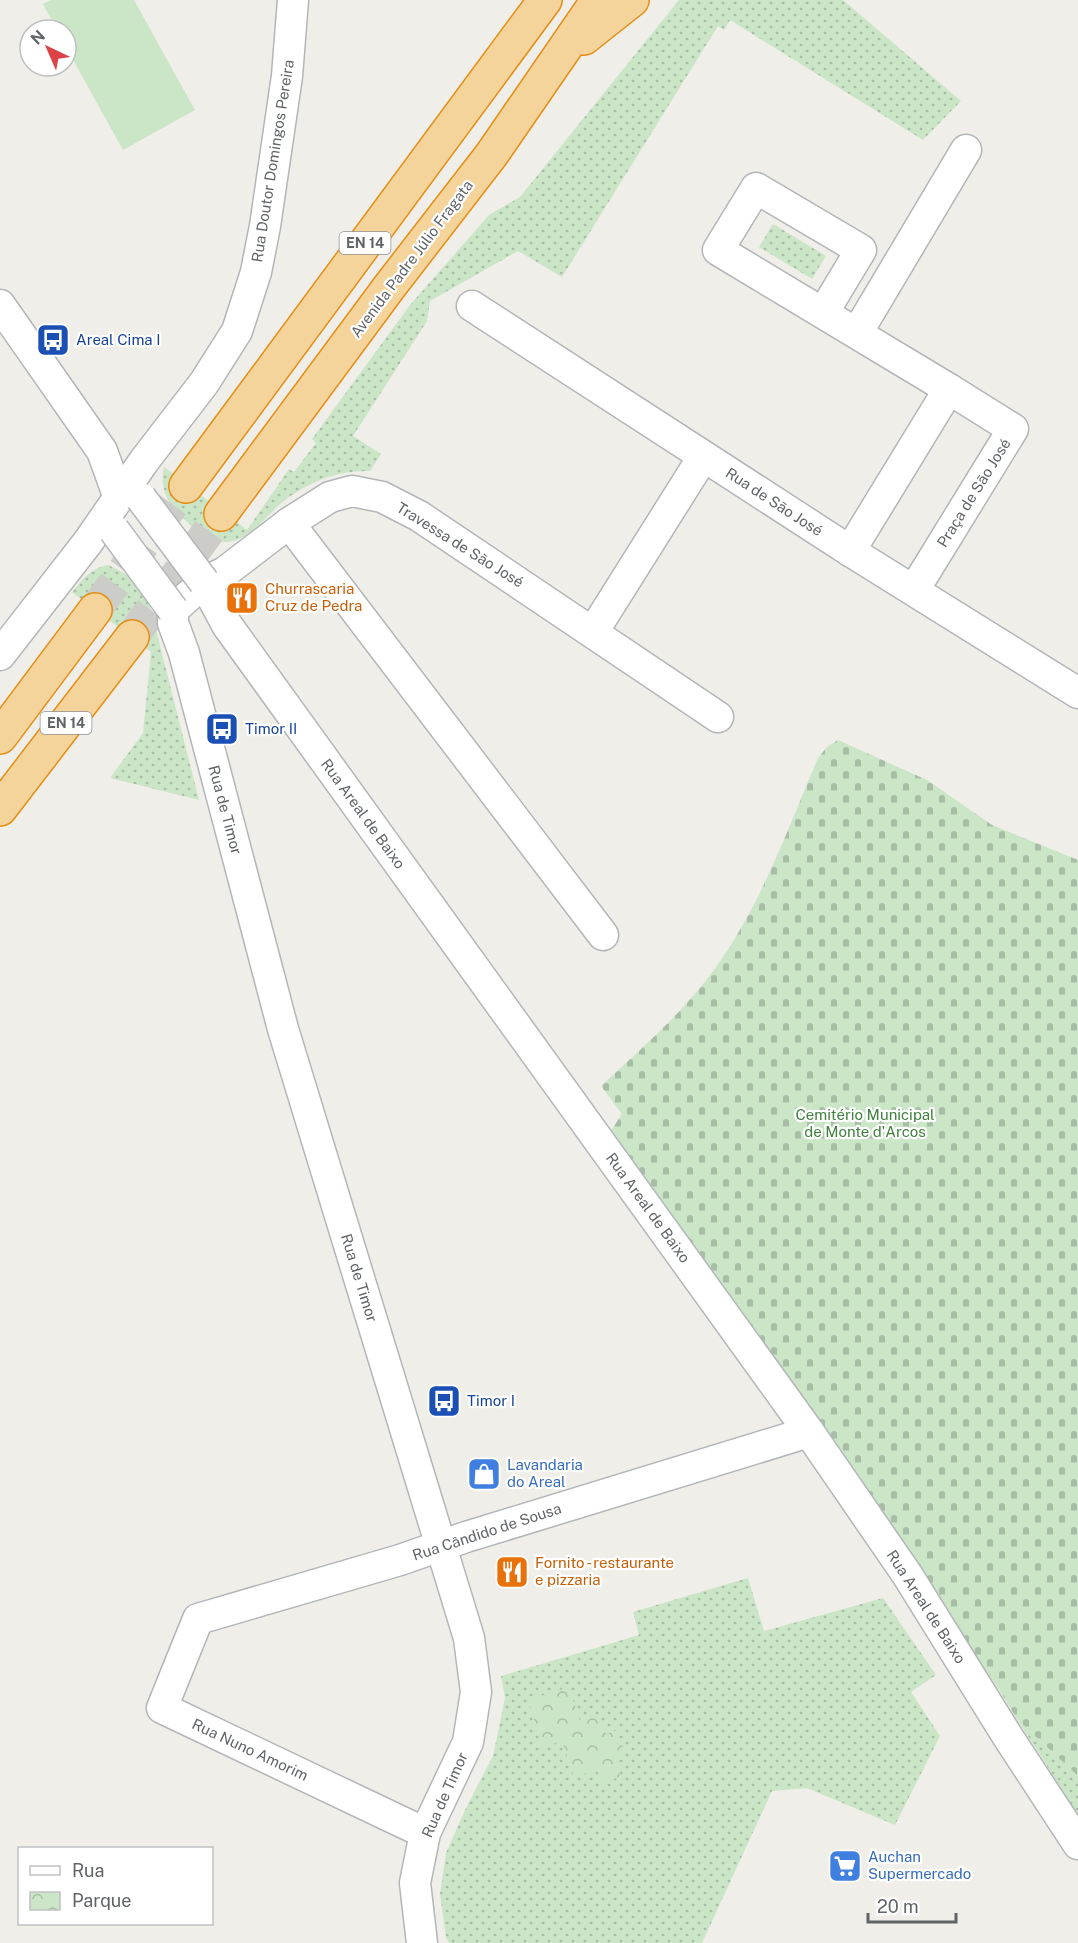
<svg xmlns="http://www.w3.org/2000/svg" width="1078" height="1943" font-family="'Public Sans',sans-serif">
	<defs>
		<pattern id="grass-dots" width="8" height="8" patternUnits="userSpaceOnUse" patternTransform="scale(1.5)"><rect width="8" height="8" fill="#cbe5c7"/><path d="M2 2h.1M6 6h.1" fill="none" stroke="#a8bda5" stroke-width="1.8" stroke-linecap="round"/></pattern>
		<pattern id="cemetery-stones" width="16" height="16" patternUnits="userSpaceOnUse" patternTransform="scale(1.5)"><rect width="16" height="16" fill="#cbe5c7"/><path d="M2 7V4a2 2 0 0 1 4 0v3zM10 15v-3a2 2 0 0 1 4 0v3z" fill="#a8bda5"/></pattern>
		<pattern id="park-crowns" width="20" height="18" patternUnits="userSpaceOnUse" patternTransform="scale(1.5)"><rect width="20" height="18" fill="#cbe5c7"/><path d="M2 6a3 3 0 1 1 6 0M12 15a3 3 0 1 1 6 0" fill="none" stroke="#a8bda5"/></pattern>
	</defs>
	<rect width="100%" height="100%" fill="#f0eee8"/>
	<!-- grass -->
	<g fill="url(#grass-dots)">
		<path d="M679 0H843L961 101 923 140 730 20 724 30 718 26 562 277 518 251 430 301 427 321 353 436 381 454 370 471C339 470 311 481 286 499 268 513 251 540 227 542 210 544 192 527 181 516 166 502 160 487 164 467L247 530 289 469 294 472 316 443 312 439 410 305 489 215 520 197Z"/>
		<path d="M773 224 826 256 812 279 759 247Z"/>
		<path d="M108 565C135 577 139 584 151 610L199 800 110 778 143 733 151 652 72 592C83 579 90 569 108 565Z"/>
		<path d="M748 1578 764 1631 883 1598 936 1675 911 1692 940 1736 895 1825 807 1788 772 1791 702 1943H449L446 1938 440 1894 446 1853 465 1810 493 1756 505 1698 501 1676 639 1635 633 1612Z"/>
		<path d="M1017 1719 1078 1776V1815Z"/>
	</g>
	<!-- cemetery -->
	<path fill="url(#cemetery-stones)" d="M838 740 927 780 992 825 1078 860V1776L1017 1719 1000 1691 610 1132 622 1114 601 1086C638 1052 676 1019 707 979 758 914 786 833 818 758L827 747Z"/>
	<!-- park -->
	<path fill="url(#park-crowns)" d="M569 1687 580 1721 600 1715 606 1734 617 1730 626 1757 615 1761 620 1777 601 1783 597 1770 574 1777 562 1741 543 1747 528 1700Z"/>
	<!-- pitch -->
	<path fill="#cbe5c7" d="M51 0H134L195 110 123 150 66 47V30H57L43 4Z"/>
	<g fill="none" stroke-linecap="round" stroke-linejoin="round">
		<!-- highway-tunnel -->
		<g stroke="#ccccc8" stroke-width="33" stroke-dasharray="33 16" stroke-linecap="butt">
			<path d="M95 610 186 486"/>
			<path d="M132 637 221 514"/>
		</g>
		<defs>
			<g id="street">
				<path d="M0 305 102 451 119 498"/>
				<path d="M472 306 850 551 1078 693"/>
				<path d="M823 313 861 250 756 188 718 250 949 389"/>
				<path d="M857 333 966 150"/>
				<path d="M289 523 603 935"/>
				<path d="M850 551 949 389 1013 429 914 590"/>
				<path d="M204 582 227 625 809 1432 908 1576 1008 1737 1078 1844"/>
				<path d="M593 632 703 457"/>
				<path d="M0 655 88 542 144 461 204 383 237 331 256 272 265 226 287 76 293 0"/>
				<path d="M425 1833 162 1708 198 1619 400 1560 466 1537 809 1432"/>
				<path d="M422 1943 415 1883 425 1833 468 1742 476 1692 469 1638 283 1029 184 653 173 623V610L204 582 225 572 289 523 330 497 352 491 382 497 419 516 718 717"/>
			</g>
			<g id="highway">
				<path d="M584 38 632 0"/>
				<path d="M186 486 545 0"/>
				<path d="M221 514 390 286 492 154 598 0"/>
				<path d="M0 737 95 610"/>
				<path d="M0 809 132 637"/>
			</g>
		</defs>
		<!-- street casing -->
		<use href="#street" stroke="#b3b6b9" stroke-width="33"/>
		<!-- highway casing -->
		<use href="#highway" stroke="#e58d14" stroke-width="36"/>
		<!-- street -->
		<use href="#street" stroke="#fff" stroke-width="30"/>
		<!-- highway -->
		<use href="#highway" stroke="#f5d49b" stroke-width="33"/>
		<defs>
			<g id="street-bridge">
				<path d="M141 498 204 582"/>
				<path d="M114 530 173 610"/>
			</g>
		</defs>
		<!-- street-bridge casing -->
		<use href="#street-bridge" stroke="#b3b6b9" stroke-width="33" stroke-linecap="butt"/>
		<!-- street-bridge -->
		<use href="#street-bridge" stroke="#fff" stroke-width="30"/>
	</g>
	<!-- icons -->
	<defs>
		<symbol id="bus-square" viewBox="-11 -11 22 22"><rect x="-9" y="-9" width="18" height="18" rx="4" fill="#1a4fb4" stroke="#fff"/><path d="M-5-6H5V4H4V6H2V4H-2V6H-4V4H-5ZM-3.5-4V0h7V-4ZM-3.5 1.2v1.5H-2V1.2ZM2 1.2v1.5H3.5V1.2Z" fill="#fff"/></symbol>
		<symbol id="restaurant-square" viewBox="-11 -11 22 22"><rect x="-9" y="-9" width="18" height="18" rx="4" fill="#e8710a" stroke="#fff"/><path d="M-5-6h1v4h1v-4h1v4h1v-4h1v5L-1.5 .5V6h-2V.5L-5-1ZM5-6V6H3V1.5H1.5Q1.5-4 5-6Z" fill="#fff"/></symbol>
		<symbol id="shop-square" viewBox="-11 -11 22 22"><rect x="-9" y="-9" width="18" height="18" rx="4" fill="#3f7fe0" stroke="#fff"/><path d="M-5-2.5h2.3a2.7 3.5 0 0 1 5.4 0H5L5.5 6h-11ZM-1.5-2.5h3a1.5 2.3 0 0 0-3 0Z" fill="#fff"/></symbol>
		<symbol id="supermarket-square" viewBox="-11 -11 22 22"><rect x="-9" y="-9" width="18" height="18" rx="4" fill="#3f7fe0" stroke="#fff"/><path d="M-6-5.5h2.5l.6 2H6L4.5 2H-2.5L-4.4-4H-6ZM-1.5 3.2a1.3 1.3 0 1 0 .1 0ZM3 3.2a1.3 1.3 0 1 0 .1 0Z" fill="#fff"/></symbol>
	</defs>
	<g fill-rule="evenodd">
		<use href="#bus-square" x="34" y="321" width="38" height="38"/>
		<use href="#restaurant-square" x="223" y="579" width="38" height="38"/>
		<use href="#bus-square" x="203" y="710" width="38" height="38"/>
		<use href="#bus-square" x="425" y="1382" width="38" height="38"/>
		<use href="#shop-square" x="465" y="1455" width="38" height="38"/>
		<use href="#restaurant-square" x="493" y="1553" width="38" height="38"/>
		<use href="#supermarket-square" x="826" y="1847" width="38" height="38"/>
	</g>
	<g text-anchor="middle" stroke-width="4.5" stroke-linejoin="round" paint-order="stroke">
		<!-- shield labels -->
		<g fill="#fff" stroke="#909295" stroke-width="1.5">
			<rect x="339.5" y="232" width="51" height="22" rx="4.5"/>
			<rect x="40.5" y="712" width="51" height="22" rx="4.5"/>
		</g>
		<g font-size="14" font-weight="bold" fill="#606467">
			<text x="365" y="248">EN 14</text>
			<text x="66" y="728">EN 14</text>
		</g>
		<!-- street labels -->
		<g font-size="15" fill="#606467" stroke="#fff">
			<text transform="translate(273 161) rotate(-81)" y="5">Rua Doutor Domingos Pereira</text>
			<text transform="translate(412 259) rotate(-53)" y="5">Avenida Padre Júlio Fragata</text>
			<text transform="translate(974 493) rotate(-58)" y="5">Praça de São José</text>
			<text transform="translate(774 502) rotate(33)" y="5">Rua de São José</text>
			<text transform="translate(460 545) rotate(32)" y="5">Travessa de São José</text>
			<text transform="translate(225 810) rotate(75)" y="5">Rua de Timor</text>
			<text transform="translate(363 814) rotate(54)" y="5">Rua Areal de Baixo</text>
			<text transform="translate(648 1208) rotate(54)" y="5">Rua Areal de Baixo</text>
			<text transform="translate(359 1278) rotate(73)" y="5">Rua de Timor</text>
			<text transform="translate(487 1532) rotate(-18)" y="5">Rua Cândido de Sousa</text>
			<text transform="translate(926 1607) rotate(57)" y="5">Rua Areal de Baixo</text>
			<text transform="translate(250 1750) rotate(25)" y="5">Rua Nuno Amorim</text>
			<text transform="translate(445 1795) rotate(-66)" y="5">Rua de Timor</text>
		</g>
		<!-- transit labels -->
		<g font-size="15" fill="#164399" stroke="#fff" text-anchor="start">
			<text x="76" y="345">Areal Cima I</text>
			<text x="245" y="734">Timor II</text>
			<text x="467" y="1406">Timor I</text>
		</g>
		<!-- food labels -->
		<g font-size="15" fill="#c56008" stroke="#fff" text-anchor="start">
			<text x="265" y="594">Churrascaria<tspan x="265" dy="17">Cruz de Pedra</tspan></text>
			<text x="535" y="1568">Fornito - restaurante<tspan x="535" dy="17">e pizzaria</tspan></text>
		</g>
		<!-- park labels -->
		<g font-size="15" fill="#40813d" stroke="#fff">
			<text x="865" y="1120">Cemitério Municipal<tspan x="865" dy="17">de Monte d'Arcos</tspan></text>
		</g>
		<!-- shop labels -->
		<g font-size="15" fill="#366cbe" stroke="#fff" text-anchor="start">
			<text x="507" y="1470">Lavandaria<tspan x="507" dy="17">do Areal</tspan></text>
			<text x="868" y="1862">Auchan<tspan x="868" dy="17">Supermercado</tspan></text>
		</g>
	</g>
	<!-- legend -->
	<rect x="18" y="1847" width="195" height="78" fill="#ffffff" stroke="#bfc1c2" stroke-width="1.5"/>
	<rect x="30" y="1866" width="30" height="9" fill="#ffffff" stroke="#bfc1c2" stroke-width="1.5"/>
	<text x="72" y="1877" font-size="18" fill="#606467">Rua</text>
	<rect x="30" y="1892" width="30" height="18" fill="url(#park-crowns)" stroke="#bfc1c2" stroke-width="1.5"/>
	<text x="72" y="1907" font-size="18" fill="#606467">Parque</text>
	<!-- north arrow -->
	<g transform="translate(48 48) rotate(316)"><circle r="28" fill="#ffffff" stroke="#bfc1c2" stroke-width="1.5"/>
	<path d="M0-4.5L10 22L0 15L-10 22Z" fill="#dc4347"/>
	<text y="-9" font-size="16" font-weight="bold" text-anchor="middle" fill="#606467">N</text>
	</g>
	<!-- scale -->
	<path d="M868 1913v9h88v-9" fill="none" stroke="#606467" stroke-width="3"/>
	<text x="877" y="1913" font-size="18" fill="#606467" stroke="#ffffff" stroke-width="4.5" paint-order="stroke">20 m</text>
</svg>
